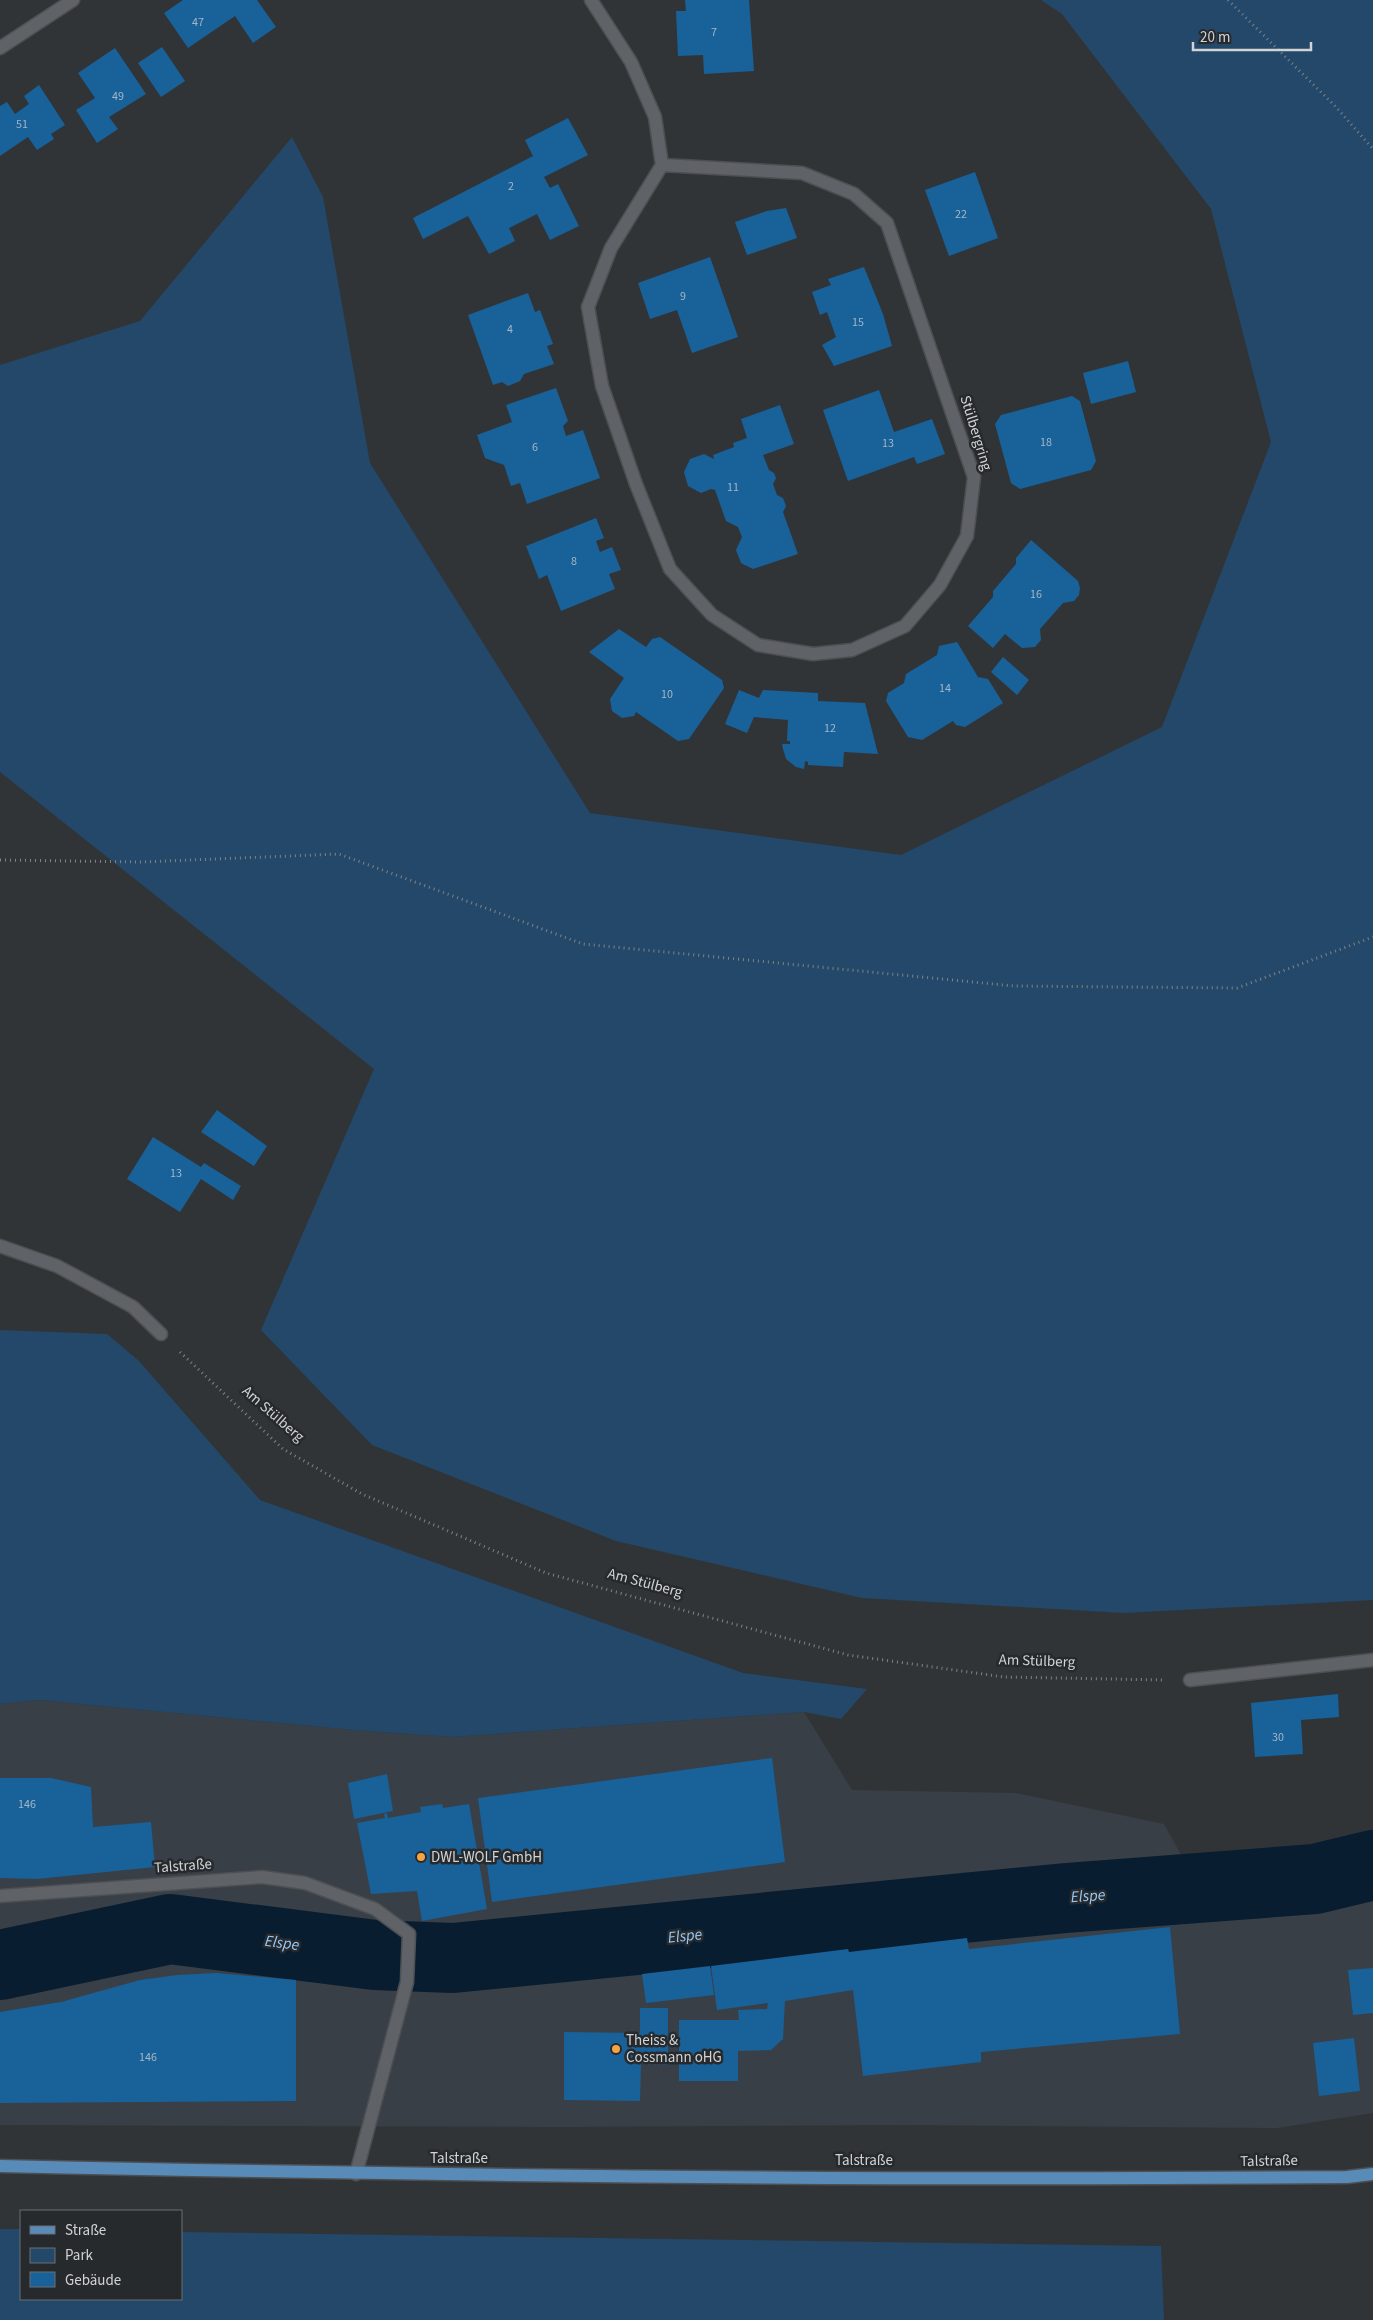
<svg xmlns="http://www.w3.org/2000/svg" width="1373" height="2320" font-family="'Source Sans 3',sans-serif">
<rect width="100%" height="100%" fill="#313437"/>
<!-- built -->
<path fill="#383f47" d="M 39,1700 L 353,1730 L 452,1737 L 804,1712 L 852,1790 L 1016,1793 L 1164,1824 L 1215,1915 L 1373,1898 L 1373,2113 L 1277,2128 L 908,2125 L 563,2127 L 0,2125 L 0,1704 Z"/>
<!-- green -->
<g fill="#234869">
<path d="M 1041,0 L 1373,0 L 1373,1600 L 1124,1613 L 862,1598 L 616,1541 L 372,1445 L 261,1330 L 374,1069 L 0,772 L 0,365 L 140,321 L 292,137 L 323,197 L 370,463 L 590,813 L 901,855 L 1162,727 L 1271,442 L 1211,209 L 1062,14 Z"/>
<path d="M 0,1330 L 107,1334 L 139,1361 L 260,1500 L 743,1673 L 867,1689 L 841,1719 L 804,1712 L 452,1737 L 353,1730 L 39,1700 L 0,1704 Z"/>
<path d="M 0,2229 L 21,2229 L 21,2299 L 181,2299 L 181,2232 L 1161,2246 L 1164,2320 L 0,2320 Z"/>
</g>
<g fill="none" stroke-linecap="round" stroke-linejoin="round">
<!-- river -->
<path stroke="#081d30" stroke-width="70" d="M 0,1965 L 170,1929 L 375,1955 L 453,1958 L 1066,1898 L 1315,1879 L 1373,1865"/>
</g>
<!-- building -->
<g fill="#196199">
<path d="M 183,0 L 257,0 L 276,27 L 253,43 L 235,16 L 188,48 L 164,13 Z"/>
<path d="M 685,0 L 749,0 L 754,71 L 704,74 L 703,55 L 678,56 L 676,11 L 686,11 Z"/>
<path d="M 162,47 L 185,81 L 161,97 L 138,63 Z"/>
<path d="M 115,48 L 146,94 L 109,117 L 118,129 L 97,143 L 76,110 L 95,98 L 78,73 Z"/>
<path d="M 39,85 L 65,125 L 51,134 L 54,139 L 37,150 L 28,137 L 0,156 L 0,106 L 7,102 L 15,114 L 29,104 L 24,96 Z"/>
<path d="M 568,118 L 588,155 L 544,177 L 550,188 L 558,184 L 579,226 L 550,240 L 537,214 L 509,228 L 515,241 L 489,254 L 468,216 L 423,239 L 413,218 L 533,156 L 525,140 Z"/>
<path d="M 975,172 L 998,238 L 949,256 L 925,190 Z"/>
<path d="M 786,208 L 797,238 L 747,255 L 735,222 L 767,211 Z"/>
<path d="M 710,257 L 738,337 L 692,353 L 677,310 L 650,319 L 638,283 Z"/>
<path d="M 864,267 L 883,314 L 892,346 L 834,366 L 822,345 L 836,337 L 827,312 L 820,315 L 812,292 L 831,285 L 828,279 Z"/>
<path d="M 528,293 L 535,312 L 540,310 L 553,344 L 547,346 L 554,364 L 524,374 L 520,381 L 508,386 L 502,382 L 493,385 L 468,315 Z"/>
<path d="M 1128,361 L 1136,392 L 1091,404 L 1083,373 Z"/>
<path d="M 556,388 L 568,421 L 563,426 L 566,436 L 583,430 L 600,478 L 527,504 L 520,483 L 511,486 L 504,465 L 485,458 L 477,435 L 512,422 L 506,405 Z"/>
<path d="M 879,390 L 894,432 L 932,419 L 945,454 L 917,464 L 914,457 L 848,481 L 823,410 Z"/>
<path d="M 1072,396 L 1080,401 L 1096,461 L 1091,470 L 1020,489 L 1011,483 L 995,424 L 1001,415 Z"/>
<path d="M 780,405 L 794,444 L 763,455 L 769,470 L 774,473 L 776,478 L 773,484 L 777,495 L 783,498 L 786,506 L 783,512 L 798,554 L 753,569 L 741,563 L 736,550 L 742,537 L 738,527 L 726,521 L 715,490 L 711,489 L 701,493 L 688,486 L 684,472 L 690,459 L 704,454 L 714,459 L 713,455 L 734,447 L 733,443 L 747,438 L 741,419 Z"/>
<path d="M 596,518 L 604,538 L 596,541 L 600,552 L 612,547 L 621,570 L 609,574 L 615,589 L 561,611 L 547,575 L 539,579 L 526,546 Z"/>
<path d="M 1031,540 L 1078,581 L 1080,588 L 1079,595 L 1074,601 L 1063,603 L 1040,629 L 1041,640 L 1035,647 L 1022,648 L 1005,634 L 993,648 L 968,626 L 993,597 L 993,591 L 1016,564 L 1016,558 Z"/>
<path d="M 619,629 L 646,647 L 652,639 L 660,637 L 722,680 L 724,688 L 689,739 L 678,741 L 636,712 L 634,716 L 622,718 L 612,711 L 610,699 L 624,678 L 589,652 Z"/>
<path d="M 957,642 L 978,677 L 988,679 L 1003,703 L 965,727 L 956,725 L 953,721 L 922,740 L 908,737 L 886,701 L 888,693 L 904,683 L 906,674 L 937,655 L 939,646 Z"/>
<path d="M 1003,657 L 1029,680 L 1017,695 L 991,672 Z"/>
<path d="M 739,690 L 759,698 L 763,690 L 818,693 L 818,701 L 865,703 L 878,754 L 844,752 L 843,767 L 808,765 L 808,762 L 805,761 L 804,769 L 796,767 L 786,759 L 783,749 L 782,744 L 790,744 L 790,741 L 787,741 L 788,720 L 754,717 L 747,733 L 725,724 Z"/>
<path d="M 217,1110 L 267,1146 L 254,1166 L 201,1132 Z"/>
<path d="M 153,1137 L 201,1167 L 204,1163 L 241,1186 L 233,1200 L 201,1179 L 180,1212 L 127,1179 Z"/>
<path d="M 1338,1694 L 1339,1717 L 1301,1720 L 1303,1754 L 1255,1757 L 1251,1703 Z"/>
<path d="M 772,1758 L 785,1862 L 492,1902 L 478,1798 Z"/>
<path d="M 387,1774 L 393,1811 L 354,1819 L 348,1783 Z"/>
<path d="M 0,1778 L 51,1778 L 91,1787 L 93,1827 L 151,1822 L 155,1867 L 37,1879 L 0,1878 Z"/>
<path d="M 442,1804 L 443,1808 L 469,1804 L 487,1909 L 422,1921 L 417,1891 L 371,1894 L 357,1823 L 385,1818 L 384,1814 L 387,1813 L 388,1818 L 421,1812 L 420,1807 Z"/>
<path d="M 1170,1927 L 1180,2034 L 981,2052 L 981,2062 L 863,2076 L 853,1990 L 785,2001 L 783,2039 L 771,2050 L 738,2051 L 738,2081 L 679,2081 L 679,2020 L 739,2020 L 738,2010 L 767,2009 L 768,2003 L 717,2010 L 711,1966 L 848,1949 L 849,1952 L 967,1938 L 969,1949 Z"/>
<path d="M 710,1966 L 714,1995 L 646,2003 L 642,1974 Z"/>
<path d="M 1373,1968 L 1373,2013 L 1353,2015 L 1348,1970 Z"/>
<path d="M 216,1973 L 296,1980 L 296,2101 L 0,2103 L 0,2012 L 61,2002 L 140,1980 L 177,1975 Z"/>
<path d="M 640,2008 L 668,2008 L 668,2065 L 641,2064 L 640,2101 L 564,2100 L 564,2032 L 640,2033 Z"/>
<path d="M 1354,2038 L 1360,2091 L 1319,2096 L 1313,2043 Z"/>
</g>
<g fill="none" stroke-linecap="round" stroke-linejoin="round">
<!-- service casing -->
<g stroke="#4d4f52" stroke-width="15">
<path id="service" d="M 0,1896 L 262,1877 L 305,1883 L 375,1909 L 409,1934 L 407,1982 L 356,2174"/>
</g>
<!-- minor casing -->
<g stroke="#4d4f52" stroke-width="15">
<g id="minor">
<path d="M 591,0 L 631,62 L 655,117 L 662,165 L 611,248 L 588,307 L 602,386 L 636,484 L 670,569 L 712,615 L 758,645 L 813,654 L 852,650 L 905,626 L 940,585 L 967,536 L 974,477 L 887,223 L 854,194 L 802,173 L 662,165"/>
<path d="M 0,48 L 73,0"/>
<path d="M 0,1246 L 57,1266 L 133,1307 L 161,1334"/>
<path d="M 1190,1680 L 1373,1660"/>
</g>
</g>
<!-- primary casing -->
<g stroke="#4d4f52" stroke-width="15">
<path id="primary" d="M 0,2166 C 449,2176 898,2181 1347,2177 L 1373,2174"/>
</g>
<!-- path -->
<g stroke="#808285" stroke-width="3" stroke-dasharray="1 4" stroke-linecap="butt">
<path d="M 1228,0 L 1335,106 L 1373,149"/>
<path d="M 0,860 L 141,862 L 339,854 L 583,944 L 1014,986 L 1237,988 L 1373,937"/>
<path d="M 180,1352 L 283,1449 L 362,1494 L 546,1573 L 848,1655 L 1004,1677 L 1164,1680"/>
</g>
<!-- service -->
<use href="#service" stroke="#5f6266" stroke-width="12"/>
<!-- minor -->
<use href="#minor" stroke="#5f6266" stroke-width="12"/>
<!-- primary -->
<use href="#primary" stroke="#598bb8" stroke-width="12"/>
</g>
<!-- markers -->
<g fill="#f4a443" stroke="#272a2d" stroke-width="2">
<circle cx="421" cy="1857" r="5"/>
<circle cx="616" cy="2049" r="5"/>
</g>
<g text-anchor="middle" dominant-baseline="central" stroke-width="5" stroke-linejoin="round" paint-order="stroke">
<!-- number labels -->
<g font-size="12" fill="#a3b6c6">
<text x="198" y="22">47</text>
<text x="714" y="32">7</text>
<text x="118" y="96">49</text>
<text x="22" y="124">51</text>
<text x="511" y="186">2</text>
<text x="961" y="214">22</text>
<text x="683" y="296">9</text>
<text x="858" y="322">15</text>
<text x="510" y="329">4</text>
<text x="1046" y="442">18</text>
<text x="888" y="443">13</text>
<text x="535" y="447">6</text>
<text x="733" y="487">11</text>
<text x="574" y="561">8</text>
<text x="1036" y="594">16</text>
<text x="945" y="688">14</text>
<text x="667" y="694">10</text>
<text x="830" y="728">12</text>
<text x="176" y="1173">13</text>
<text x="1278" y="1737">30</text>
<text x="27" y="1804">146</text>
<text x="148" y="2057">146</text>
</g>
<!-- street labels -->
<g font-size="15" fill="#d1d3d5" stroke="#272a2d">
<text transform="translate(976 433) rotate(73)">Stülbergring</text>
<text transform="translate(273 1414) rotate(41)">Am Stülberg</text>
<text transform="translate(645 1583) rotate(15)">Am Stülberg</text>
<text transform="translate(1037 1661) rotate(2)">Am Stülberg</text>
<text transform="translate(183 1866) rotate(-4)">Talstraße</text>
<text x="459" y="2158">Talstraße</text>
<text x="864" y="2160">Talstraße</text>
<text transform="translate(1269 2161) rotate(-1)">Talstraße</text>
</g>
<!-- poi labels -->
<g font-size="15" fill="#d1d3d5" stroke="#272a2d" text-anchor="start">
<text x="431" y="1857">DWL-WOLF GmbH</text>
<text x="626" y="2040">Theiss &amp;<tspan x="626" dy="17">Cossmann oHG</tspan></text>
</g>
<!-- water labels -->
<g font-size="16" font-style="italic" fill="#96c9f9" stroke="#272a2d">
<text transform="translate(1088 1896) rotate(-4)">Elspe</text>
<text transform="translate(685 1936) rotate(-6)">Elspe</text>
<text transform="translate(282 1943) rotate(7)">Elspe</text>
</g>
</g>
<!-- legend -->
<rect x="20" y="2210" width="162" height="90" fill="#272a2d" stroke="#6b6e70"/>
<rect x="30" y="2226" width="25" height="8" fill="#598bb8" stroke="#6b6e70"/>
<text x="65" y="2235" font-size="15" fill="#d1d3d5">Straße</text>
<rect x="30" y="2248" width="25" height="15" fill="#234869" stroke="#6b6e70"/>
<text x="65" y="2260" font-size="15" fill="#d1d3d5">Park</text>
<rect x="30" y="2272" width="25" height="15" fill="#196199" stroke="#6b6e70"/>
<text x="65" y="2285" font-size="15" fill="#d1d3d5">Gebäude</text>
<!-- scale -->
<path d="M1193 42v8h118v-8" fill="none" stroke="#d1d3d5" stroke-width="2.5"/>
<text x="1200" y="42" font-size="15" fill="#d1d3d5" stroke="#272a2d" stroke-width="4" paint-order="stroke">20 m</text>
</svg>
